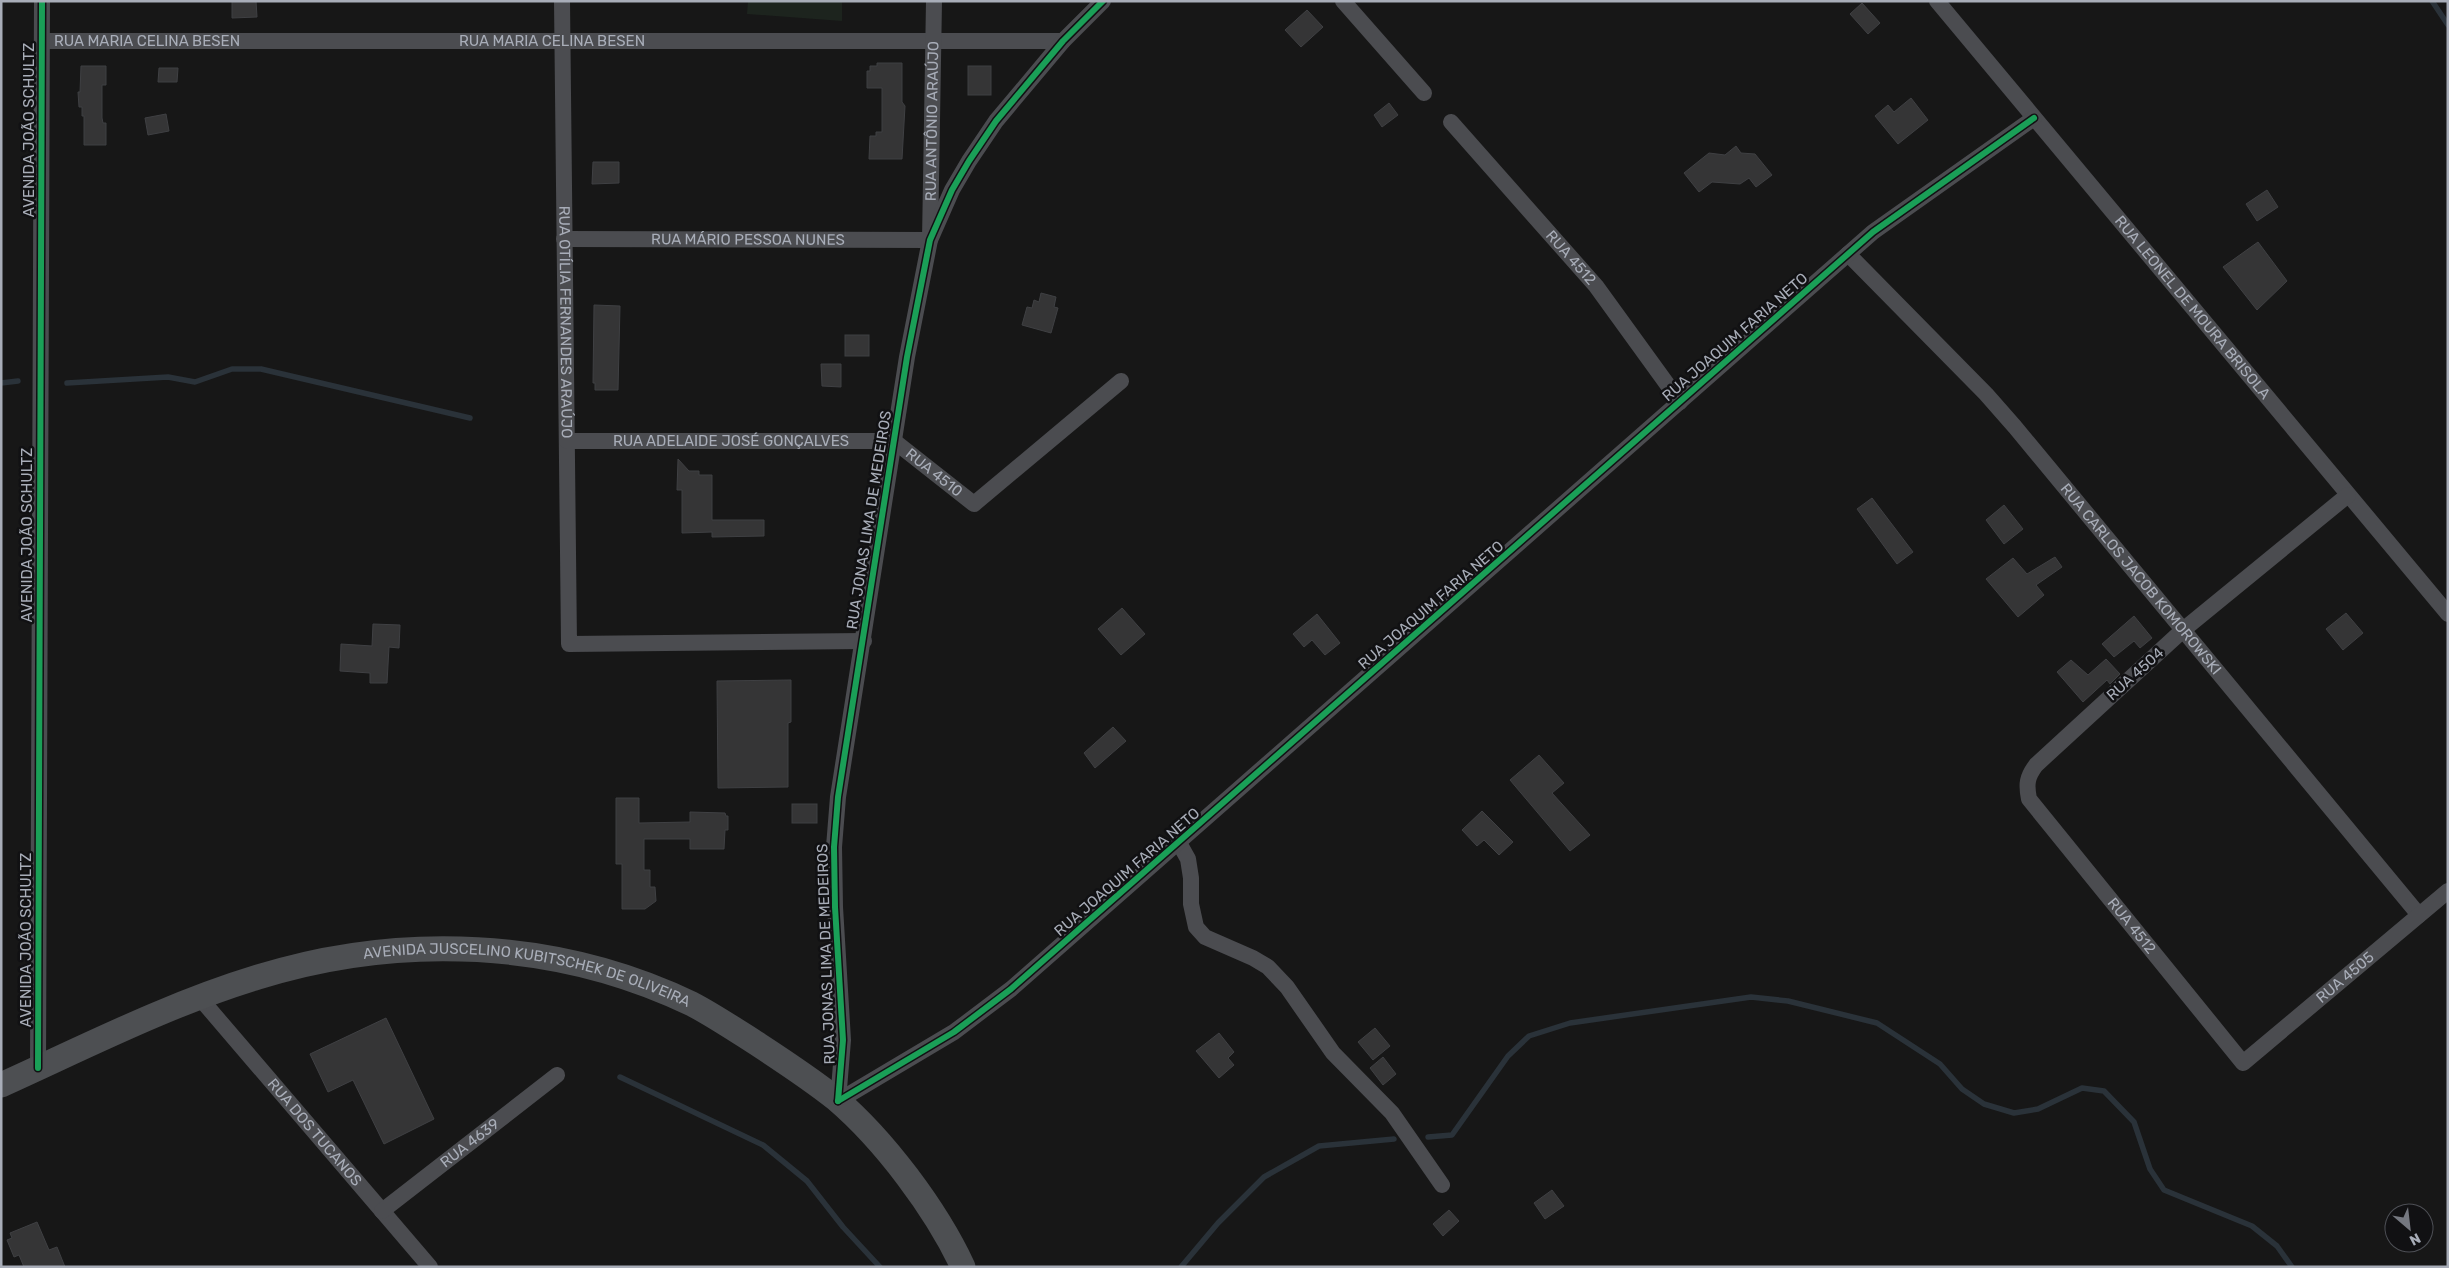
<svg xmlns="http://www.w3.org/2000/svg" width="2449" height="1268" font-family="Rubik,sans-serif">
<rect width="100%" height="100%" fill="#171717"/>
<!-- green -->
<path fill="#1d241e" d="M 748,1 L 842,1 L 842,21 L 747,14 Z"/>
<g fill="none" stroke-linecap="round" stroke-linejoin="round">
<!-- stream -->
<g stroke="#2a3239" stroke-width="5.5">
<path d="M 2432,1 L 2448,25"/>
<path d="M 1,383 L 18,381"/>
<path d="M 67,383 L 168,377 L 195,382 L 232,369 L 261,369 L 470,418"/>
<path d="M 620,1077 L 763,1145 L 807,1181 L 843,1227 L 880,1267"/>
<path d="M 1428,1137 L 1452,1135 L 1508,1056 L 1529,1036 L 1570,1023 L 1751,997 L 1788,1001 L 1877,1023 L 1940,1064 L 1962,1089 L 1984,1104 L 2014,1113 L 2038,1109 L 2082,1088 L 2104,1091 L 2134,1122 L 2150,1169 L 2164,1190 L 2252,1226 L 2277,1246 L 2292,1267"/>
<path d="M 1181,1267 L 1218,1223 L 1264,1177 L 1319,1146 L 1394,1139"/>
</g>
</g>
<!-- building -->
<g fill="#353536" stroke="#3f4043">
<path d="M 232,1 L 256,1 L 257,17 L 232,18 Z"/>
<path d="M 1862,3 L 1880,23 L 1868,34 L 1850,14 Z"/>
<path d="M 1307,10 L 1323,27 L 1301,47 L 1285,30 Z"/>
<path d="M 877,63 L 902,63 L 902,102 L 905,106 L 902,159 L 869,159 L 870,136 L 876,136 L 876,132 L 882,132 L 882,88 L 867,88 L 867,71 L 870,71 L 870,66 L 877,66 Z"/>
<path d="M 81,66 L 106,66 L 106,85 L 102,85 L 102,118 L 103,123 L 106,123 L 106,145 L 84,145 L 84,116 L 82,116 L 82,107 L 79,107 L 78,92 L 80,92 Z"/>
<rect x="968" y="66" width="23" height="29"/>
<path d="M 159,68 L 178,68 L 177,82 L 158,82 Z"/>
<path d="M 1911,98 L 1928,120 L 1898,144 L 1875,116 L 1888,105 L 1894,112 Z"/>
<path d="M 1389,103 L 1398,115 L 1382,127 L 1374,115 Z"/>
<path d="M 166,114 L 169,131 L 148,135 L 145,118 Z"/>
<path d="M 1736,146 L 1741,153 L 1755,154 L 1772,175 L 1756,187 L 1749,178 L 1740,184 L 1712,182 L 1699,192 L 1684,173 L 1709,153 L 1725,155 Z"/>
<path d="M 593,162 L 619,162 L 619,183 L 592,184 Z"/>
<path d="M 2267,190 L 2278,207 L 2257,221 L 2246,204 Z"/>
<path d="M 2258,242 L 2287,281 L 2257,310 L 2223,267 Z"/>
<path d="M 1041,293 L 1056,297 L 1054,307 L 1058,308 L 1051,333 L 1022,325 L 1027,307 L 1032,308 L 1034,300 L 1039,302 Z"/>
<path d="M 594,305 L 620,306 L 618,390 L 595,390 L 595,383 L 593,383 Z"/>
<rect x="845" y="335" width="24" height="21"/>
<path d="M 821,364 L 841,364 L 841,387 L 822,386 Z"/>
<path d="M 678,459 L 689,471 L 699,471 L 699,475 L 712,475 L 712,520 L 764,520 L 764,536 L 712,537 L 712,532 L 682,533 L 682,490 L 677,490 Z"/>
<path d="M 1872,498 L 1913,552 L 1897,564 L 1857,509 Z"/>
<path d="M 2004,505 L 2023,529 L 2004,544 L 1986,520 Z"/>
<path d="M 2055,557 L 2062,567 L 2036,585 L 2044,595 L 2018,617 L 1986,579 L 2013,558 L 2027,574 Z"/>
<path d="M 1122,608 L 1145,634 L 1121,655 L 1098,629 Z"/>
<path d="M 2346,613 L 2363,633 L 2343,650 L 2326,629 Z"/>
<path d="M 1317,614 L 1340,643 L 1325,655 L 1312,640 L 1304,647 L 1293,634 Z"/>
<path d="M 2134,616 L 2152,638 L 2140,648 L 2134,641 L 2114,657 L 2102,644 Z"/>
<path d="M 373,624 L 400,625 L 399,648 L 389,647 L 387,683 L 370,683 L 370,673 L 340,671 L 341,644 L 372,646 Z"/>
<path d="M 2106,659 L 2120,674 L 2110,684 L 2107,680 L 2083,702 L 2057,672 L 2071,660 L 2088,675 Z"/>
<path d="M 791,680 L 791,722 L 788,723 L 788,787 L 718,788 L 717,681 Z"/>
<path d="M 1113,727 L 1126,741 L 1095,768 L 1084,753 Z"/>
<path d="M 1539,755 L 1564,783 L 1552,793 L 1590,835 L 1570,851 L 1510,780 Z"/>
<path d="M 616,798 L 639,798 L 639,823 L 690,822 L 690,812 L 725,813 L 726,816 L 728,816 L 728,830 L 725,830 L 724,849 L 690,849 L 690,839 L 644,839 L 644,870 L 650,870 L 650,887 L 655,887 L 656,901 L 645,909 L 622,909 L 622,864 L 616,864 Z"/>
<rect x="792" y="804" width="25" height="19"/>
<path d="M 1482,811 L 1513,842 L 1499,855 L 1484,840 L 1477,846 L 1462,830 Z"/>
<path d="M 386,1018 L 434,1119 L 384,1144 L 353,1080 L 328,1092 L 310,1054 Z"/>
<path d="M 1375,1028 L 1390,1046 L 1373,1060 L 1358,1042 Z"/>
<path d="M 1219,1033 L 1234,1052 L 1228,1058 L 1234,1065 L 1219,1078 L 1196,1051 Z"/>
<path d="M 1383,1057 L 1396,1074 L 1383,1085 L 1370,1068 Z"/>
<path d="M 1552,1190 L 1564,1206 L 1545,1219 L 1534,1203 Z"/>
<path d="M 1449,1210 L 1459,1221 L 1443,1236 L 1433,1224 Z"/>
<path d="M 37,1222 L 49,1250 L 57,1247 L 65,1267 L 24,1267 L 19,1255 L 14,1257 L 7,1240 L 12,1238 L 10,1233 Z"/>
</g>
<g fill="none" stroke-linecap="round" stroke-linejoin="round">
<!-- street -->
<g stroke="#4b4c50" stroke-width="16">
<path id="s1" d="M 562,1 L 569,644 L 864,641"/>
<path d="M 1343,1 L 1424,93"/>
<path id="s2" d="M 1937,1 L 2448,614"/>
<path id="s3" d="M 42,41 L 1063,41"/>
<path id="s4" d="M 1451,122 L 1596,286 L 1680,402"/>
<path id="s5" d="M 564,239 L 930,240 L 934,1"/>
<path id="s6" d="M 1848,254 L 1986,394 L 2015,427 L 2419,915"/>
<path id="s7" d="M 567,441 L 894,441 L 974,504 L 1121,381"/>
<path id="s8" d="M 2348,495 L 2183,630 L 2036,765 C 2027,777 2026,784 2029,799 L 2243,1063 L 2448,891"/>
<path d="M 1179,843 L 1188,859 L 1191,878 L 1191,904 L 1196,927 L 1205,937 L 1253,958 L 1268,967 L 1287,987 L 1333,1053 L 1392,1113 L 1442,1185"/>
<path id="s9" d="M 199,997 L 430,1267"/>
<path d="M 38,1068 L 42,1"/>
<path d="M 838,1101 L 954,1032 L 1011,989 L 1873,232 L 2034,118"/>
<path d="M 838,1101 L 843,1040 L 835,907 L 834,847 L 838,797 L 907,357 L 930,240 L 952,190 L 969,161 L 996,121 L 1063,41 L 1103,1"/>
<path id="s10" d="M 382,1211 L 557,1075"/>
</g>
<!-- primary -->
<path stroke="#4d4f52" stroke-width="25" id="s11" d="M 1,1085 C 85,1047 169,1004 258,977 C 400,933 557,939 692,1004 C 715,1016 737,1031 759,1045 C 785,1062 811,1079 836,1099 C 884,1140 936,1209 963,1267"/>
<!-- cycleway casing -->
<g stroke="#111113" stroke-width="9">
<g id="cycleway">
<path d="M 38,1068 L 42,1"/>
<path d="M 838,1101 L 954,1032 L 1011,989 L 1873,232 L 2034,118"/>
<path d="M 838,1101 L 843,1040 L 835,907 L 834,847 L 838,797 L 907,357 L 930,240 L 952,190 L 969,161 L 996,121 L 1063,41 L 1103,1"/>
</g>
</g>
<!-- cycleway -->
<use href="#cycleway" stroke="#1a9f57" stroke-width="6"/>
</g>
<g text-anchor="middle" dominant-baseline="central" stroke-width="5" stroke-linejoin="round" paint-order="stroke">
<!-- street labels -->
<g font-size="15" fill="#a8adb8" stroke="#111113">
<text stroke="none"><textPath href="#s3" startOffset="105">RUA MARIA CELINA BESEN</textPath></text>
<text stroke="none"><textPath href="#s3" startOffset="510">RUA MARIA CELINA BESEN</textPath></text>
<text stroke="none"><textPath href="#s5" startOffset="485">RUA ANTÔNIO ARAÚJO</textPath></text>
<text transform="translate(29 130) rotate(-90)">AVENIDA JOÃO SCHULTZ</text>
<text stroke="none"><textPath href="#s5" startOffset="184">RUA MÁRIO PESSOA NUNES</textPath></text>
<text stroke="none"><textPath href="#s4" startOffset="181">RUA 4512</textPath></text>
<text stroke="none"><textPath href="#s2" startOffset="399">RUA LEONEL DE MOURA BRISOLA</textPath></text>
<text stroke="none"><textPath href="#s1" startOffset="321">RUA OTÍLIA FERNANDES ARAÚJO</textPath></text>
<text transform="translate(1735 337) rotate(-41)">RUA JOAQUIM FARIA NETO</text>
<text stroke="none"><textPath href="#s7" startOffset="164">RUA ADELAIDE JOSÉ GONÇALVES</textPath></text>
<text stroke="none"><textPath href="#s7" startOffset="378">RUA 4510</textPath></text>
<text transform="translate(869 520) rotate(-81)">RUA JONAS LIMA DE MEDEIROS</text>
<text transform="translate(27 535) rotate(-90)">AVENIDA JOÃO SCHULTZ</text>
<text stroke="none"><textPath href="#s6" startOffset="438">RUA CARLOS JACOB KOMOROWSKI</textPath></text>
<text transform="translate(1431 605) rotate(-41)">RUA JOAQUIM FARIA NETO</text>
<text transform="translate(2135 674) rotate(-42)">RUA 4504</text>
<text transform="translate(1127 872) rotate(-41)">RUA JOAQUIM FARIA NETO</text>
<text stroke="none"><textPath href="#s8" startOffset="612">RUA 4512</textPath></text>
<text transform="translate(26 940) rotate(-90)">AVENIDA JOÃO SCHULTZ</text>
<text transform="translate(826 954) rotate(-92)">RUA JONAS LIMA DE MEDEIROS</text>
<text stroke="none"><textPath href="#s8" startOffset="922">RUA 4505</textPath></text>
<text stroke="none"><textPath href="#s11" startOffset="554">AVENIDA JUSCELINO KUBITSCHEK DE OLIVEIRA</textPath></text>
<text stroke="none"><textPath href="#s9" startOffset="178">RUA DOS TUCANOS</textPath></text>
<text stroke="none"><textPath href="#s10" startOffset="111">RUA 4639</textPath></text>
</g>
</g>
<!-- border -->
<rect width="2449" height="1268" fill="none" stroke="#a8adb8" stroke-width="5"/>
<!-- north arrow -->
<g transform="translate(2409 1228) rotate(152)"><circle r="24" fill="#111113" stroke="#4d4f55"/>
<path d="M0-4L9 19L0 12L-9 19Z" fill="#757880"/>
<text y="-8" font-size="14" font-weight="bold" text-anchor="middle" fill="#a8adb8">N</text>
</g>
</svg>
